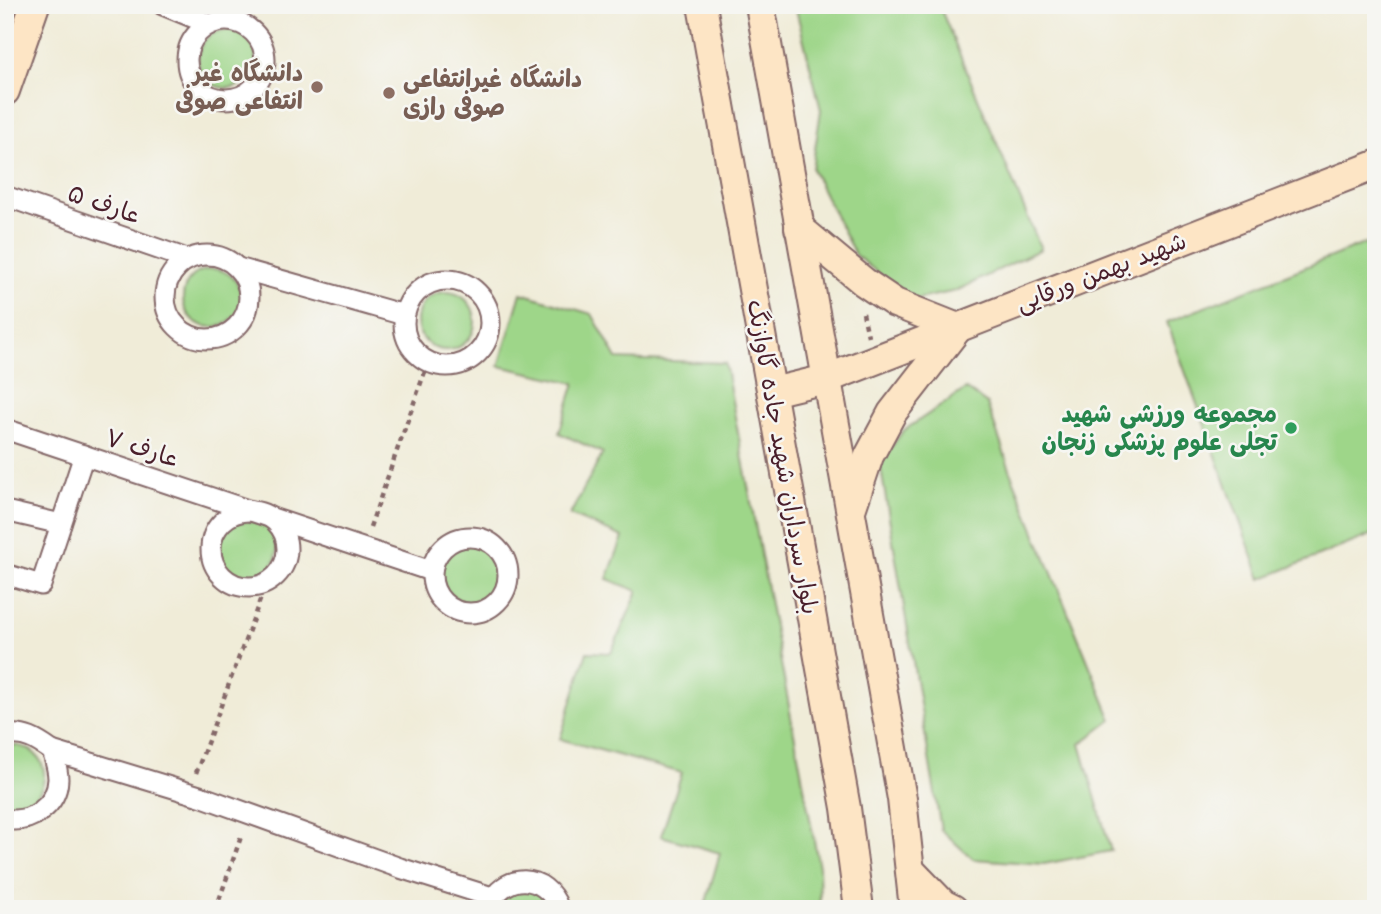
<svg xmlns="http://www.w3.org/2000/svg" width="1381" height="914" font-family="'Shantell Sans','Playpen Sans Arabic',sans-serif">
<rect width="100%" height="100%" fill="#f6f6f2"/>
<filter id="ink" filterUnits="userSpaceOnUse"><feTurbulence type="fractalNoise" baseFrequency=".0143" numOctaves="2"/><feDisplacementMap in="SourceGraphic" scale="14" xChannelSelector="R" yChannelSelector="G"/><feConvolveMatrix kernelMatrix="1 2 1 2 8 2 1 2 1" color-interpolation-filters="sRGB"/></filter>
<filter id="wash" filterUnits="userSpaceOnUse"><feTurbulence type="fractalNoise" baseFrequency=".00686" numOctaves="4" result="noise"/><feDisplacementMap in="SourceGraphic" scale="28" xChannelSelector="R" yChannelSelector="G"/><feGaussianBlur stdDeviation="1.57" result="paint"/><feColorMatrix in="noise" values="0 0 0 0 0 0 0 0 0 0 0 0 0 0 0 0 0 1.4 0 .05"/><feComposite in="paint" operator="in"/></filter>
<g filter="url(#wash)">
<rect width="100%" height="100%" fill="#f0ecd8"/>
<!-- green -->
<g fill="#9ed689" stroke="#747a5a" stroke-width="2">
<path d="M 795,5 L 939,5 L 1041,249 L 956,291 L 913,300 L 855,255 L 812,169 L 821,110 Z"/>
<circle cx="227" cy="59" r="29"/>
<path d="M 1376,239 L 1376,533 L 1261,579 L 1167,322 Z"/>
<circle cx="212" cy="298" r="29"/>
<circle cx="446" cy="321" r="29"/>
<path d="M 521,293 L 592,314 L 617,359 L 725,363 L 819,867 L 820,909 L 704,909 L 720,853 L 661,836 L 682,773 L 560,739 L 587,652 L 611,653 L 638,591 L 607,579 L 623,537 L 570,515 L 603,453 L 559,433 L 575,383 L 499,366 Z"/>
<path d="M 966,389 L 987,404 L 1014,481 L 1112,720 L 1080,744 L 1111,851 L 1044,864 L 973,859 L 941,830 L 880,463 L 903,431 Z"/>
<circle cx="248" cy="550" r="29"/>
<circle cx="470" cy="573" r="29"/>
<path d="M 14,745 C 62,751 48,815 5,804 L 5,747 Z"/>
<path d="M 517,889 L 535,889 L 554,909 L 498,909 L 502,900 Z"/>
</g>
</g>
<g filter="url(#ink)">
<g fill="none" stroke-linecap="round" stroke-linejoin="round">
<!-- street casing -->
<g stroke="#846768" stroke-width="23">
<g id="street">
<path d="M 163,5 L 209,24"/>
<circle cx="226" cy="60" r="39"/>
<path d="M 5,196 L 187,259"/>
<circle cx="207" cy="297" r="42"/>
<path d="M 238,268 L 404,315"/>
<circle cx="447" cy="323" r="43"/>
<path d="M 5,429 L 431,571"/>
<path d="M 5,511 L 61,524"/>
<circle cx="249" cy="549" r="38"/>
<circle cx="470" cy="575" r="38"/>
<path d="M 5,574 L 41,585 L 84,455"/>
<path d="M 5,736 C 23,731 38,741 52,751 C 55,760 58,770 58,779 C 57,806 31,824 5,819"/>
<path d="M 52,751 L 203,797 L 400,868 L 492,897"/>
<path d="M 488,908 C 503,871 546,872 559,909"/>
</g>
</g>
<!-- secondary casing -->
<g stroke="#846768" stroke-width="32">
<g id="secondary">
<path d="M 702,5 L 846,808 L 859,909"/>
<path d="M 760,5 L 902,799 L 914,909"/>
<path d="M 5,91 L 35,5"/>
<path d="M 799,228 L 864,282 L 895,303 L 958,328 L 892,413 L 869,456 L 852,507"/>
<path d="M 772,392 L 826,379 L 1376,165"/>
<path d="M 911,871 L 943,904 L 953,909"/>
</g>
</g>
<!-- path -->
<g stroke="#846768" stroke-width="4.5" stroke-dasharray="5 5" stroke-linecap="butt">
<path d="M 863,313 L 868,336"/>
<path d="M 370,527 L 428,363"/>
<path d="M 196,773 L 266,584"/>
<path d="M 216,909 L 242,834"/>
</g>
<!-- street -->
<use href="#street" stroke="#fff" stroke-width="19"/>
<!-- secondary -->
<use href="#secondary" stroke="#fde5c5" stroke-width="28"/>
</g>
</g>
<!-- markers -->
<g fill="#8d6e63" stroke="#f6f6f2" stroke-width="2.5">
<circle cx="317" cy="87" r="7"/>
<circle cx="389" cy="93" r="7"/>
</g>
<circle fill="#2e9e5b" stroke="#f6f6f2" stroke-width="2.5" cx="1291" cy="428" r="7"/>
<g text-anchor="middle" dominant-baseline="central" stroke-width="5" stroke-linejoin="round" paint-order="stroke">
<!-- education labels -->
<g font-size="24" font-weight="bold" fill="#785e54" stroke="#f6f6f2" text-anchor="end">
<text x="303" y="73">دانشگاه غیر<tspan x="303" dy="28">انتفاعی صوفی</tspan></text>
<text x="403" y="79" text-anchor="start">دانشگاه غیرانتفاعی<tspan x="403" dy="28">صوفی رازی</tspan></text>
</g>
<!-- street labels -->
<g font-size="24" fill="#4a1f2b" stroke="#f6f6f2">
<text transform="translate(104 204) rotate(19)">عارف ۵</text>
<text transform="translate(1101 272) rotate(-21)">شهید بهمن ورقایی</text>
<text transform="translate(142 448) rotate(18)">عارف ۷</text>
<text transform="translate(783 457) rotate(80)">بلوار سرداران شهید جاده گاوازنگ</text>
</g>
<!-- leisure labels -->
<g font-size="24" font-weight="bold" fill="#27864d" stroke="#f6f6f2" text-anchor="end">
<text x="1277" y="414">مجموعه ورزشی شهید<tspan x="1277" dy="28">تجلی علوم پزشکی زنجان</tspan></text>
</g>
</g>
<!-- margin -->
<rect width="1381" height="914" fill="none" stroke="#f6f6f2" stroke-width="28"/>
</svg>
